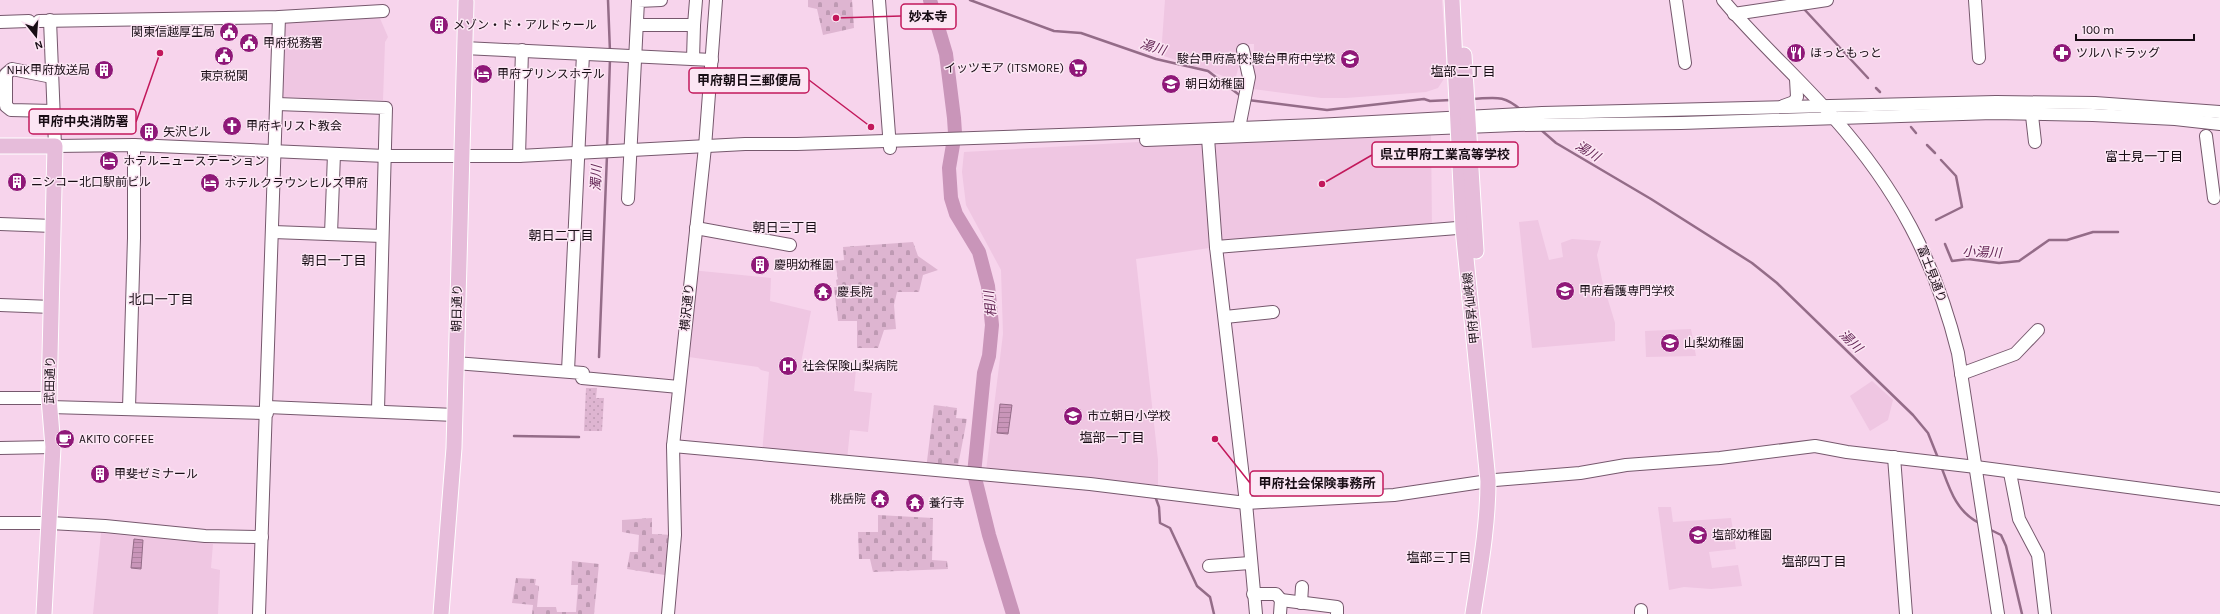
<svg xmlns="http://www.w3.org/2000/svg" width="2220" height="614" font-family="Karla,'Noto Sans JP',sans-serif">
<defs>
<pattern id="grass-dots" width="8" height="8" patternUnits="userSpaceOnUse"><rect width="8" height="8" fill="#deb5d1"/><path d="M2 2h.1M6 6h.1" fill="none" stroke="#be9ab3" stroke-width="1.8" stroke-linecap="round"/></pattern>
<pattern id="cemetery-stones" width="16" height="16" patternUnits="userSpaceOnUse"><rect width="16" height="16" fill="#deb5d1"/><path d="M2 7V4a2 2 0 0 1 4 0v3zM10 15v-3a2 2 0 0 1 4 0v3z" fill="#be9ab3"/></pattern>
<pattern id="water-rules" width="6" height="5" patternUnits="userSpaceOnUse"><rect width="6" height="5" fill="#c995b9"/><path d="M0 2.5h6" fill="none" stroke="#ac7f9e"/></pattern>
</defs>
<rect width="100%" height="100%" fill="#f7d4ec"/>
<!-- built -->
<g fill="#efc6e2">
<path d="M 1165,0 L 1442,0 L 1447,74 L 1438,88 L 1426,92 L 1346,98 L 1321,98 L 1253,89 L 1254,44 L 1245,44 L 1235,80 L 1161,55 Z"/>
<path d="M 379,16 L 388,37 L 385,42 L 383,100 L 279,97 L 281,22 Z"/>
<path d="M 1431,130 L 1432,231 L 1216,247 L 1136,259 L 1158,460 L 1158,490 L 986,471 L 1003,334 L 1001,270 L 966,205 L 962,172 L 964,152 L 1208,138 Z"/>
<path d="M 1538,220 L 1549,260 L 1563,257 L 1561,243 L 1572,239 L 1601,241 L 1597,255 L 1602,280 L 1615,323 L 1615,341 L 1532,348 L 1519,222 Z"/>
<path d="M 691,270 L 771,278 L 770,301 L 811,311 L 801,363 L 856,369 L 854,391 L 872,393 L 868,432 L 850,430 L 847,460 L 762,454 L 769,372 L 761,370 L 758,367 L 682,356 Z"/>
<path d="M 1691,329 L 1696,356 L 1646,357 L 1645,331 Z"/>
<path d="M 1872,381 L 1893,400 L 1888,420 L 1870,431 L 1850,396 Z"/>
<path d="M 1658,507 L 1671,507 L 1673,522 L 1731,518 L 1736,549 L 1709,552 L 1712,568 L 1738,565 L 1742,586 L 1711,589 L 1684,587 L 1669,590 Z"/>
<path d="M 101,533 L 213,544 L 211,568 L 220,570 L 218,614 L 93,614 Z"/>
</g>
<!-- grass -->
<path fill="url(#grass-dots)" d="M 586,388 L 597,388 L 596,398 L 604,398 L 602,431 L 584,431 Z"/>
<!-- cemetery -->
<g fill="url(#cemetery-stones)">
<path d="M 808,0 L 852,0 L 854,28 L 823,35 L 817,9 L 808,7 Z"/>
<path d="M 913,242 L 918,256 L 938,270 L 923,275 L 919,292 L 897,292 L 894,305 L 896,329 L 884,330 L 878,348 L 857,348 L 857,321 L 838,321 L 834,287 L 837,287 L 836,280 L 838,279 L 835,261 L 844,260 L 843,247 Z"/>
<path d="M 934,405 L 957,408 L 956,418 L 967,419 L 957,471 L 926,469 Z"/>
<path d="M 878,515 L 933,518 L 932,560 L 947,561 L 948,569 L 873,572 L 870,559 L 859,559 L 858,532 L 878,532 Z"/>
<path d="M 652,518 L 652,534 L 675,535 L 671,576 L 627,569 L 630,552 L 638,552 L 639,535 L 622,532 L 622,520 Z"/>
<path d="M 572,561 L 599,564 L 594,614 L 532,614 L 533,605 L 512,603 L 516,578 L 536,579 L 535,585 L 539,586 L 537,607 L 556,607 L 557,612 L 576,612 L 578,585 L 571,585 Z"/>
</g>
<!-- water -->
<g fill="url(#water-rules)" stroke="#946c88">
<path d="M 1000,404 L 1012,405 L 1008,434 L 997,433 Z"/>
<path d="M 134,539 L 143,540 L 141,569 L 131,568 Z"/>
</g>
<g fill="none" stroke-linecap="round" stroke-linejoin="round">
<!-- stream -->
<g stroke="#946c88" stroke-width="2.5">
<path d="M 608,0 L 610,52"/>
<path d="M 970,0 L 1054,31 L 1081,33 L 1156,59 L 1208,71 L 1242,97"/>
<path d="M 1804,9 L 1868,78"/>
<path d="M 1876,88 L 1880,92"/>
<path d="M 1472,99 C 1495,98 1503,94 1521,110"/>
<path d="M 1248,100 L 1327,110 L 1424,99 L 1430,101 L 1451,100"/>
<path d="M 1911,127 L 1916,133"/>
<path d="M 1540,129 L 1556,143 L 1651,199 L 1752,263 L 1777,283 L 1913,415 L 1928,433 L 1938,458"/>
<path d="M 1927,145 L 1935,153"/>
<path d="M 607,148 L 610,59"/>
<path d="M 1936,220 L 1962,207 L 1956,176 L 1941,160"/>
<path d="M 1945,244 L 1952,261 L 1968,259 L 1999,263 L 2019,261 L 2049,240 L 2067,240 L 2093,232 L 2118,232"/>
<path d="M 599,357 L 607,155"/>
<path d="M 514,436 L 579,437"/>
<path d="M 1941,466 C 1950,490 1956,511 1979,523"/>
<path d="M 1155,496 L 1159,507 L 1160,523 L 1170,528 L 1197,586 L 1210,597 L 1214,614"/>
<path d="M 1989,529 L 2001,535 L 2006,546 L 2022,614"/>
</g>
<!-- river -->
<path stroke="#c995b9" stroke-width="14" d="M 930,0 L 946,54 L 954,118 L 955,133 L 949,168 L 951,198 L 956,214 L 979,252 L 988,286 L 992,325 L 989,356 L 984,373 L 974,474 L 989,535 L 1013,614"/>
<!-- minor casing -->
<g stroke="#76586d" stroke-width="14">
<g id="minor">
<path d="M 879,0 L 890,148"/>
<path d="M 1676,0 L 1685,63"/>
<path d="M 1723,0 C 1757,41 1798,77 1833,117 C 1897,189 1935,260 1958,353 L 1998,614"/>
<path d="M 1975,0 L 1979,58"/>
<path d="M 1734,14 L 1827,0"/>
<path d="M 50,20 L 55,146 L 134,145 L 385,156 L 519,156 L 745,144 L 797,144 L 1088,134 L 1316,125 L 1542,113 L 1996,102 L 2095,103 L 2220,112"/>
<path d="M 39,21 L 279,17 L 383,11"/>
<path d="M 0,22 L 29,21"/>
<path d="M 638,25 L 694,25 L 693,59"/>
<path d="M 694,25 L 696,0"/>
<path d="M 464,48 L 712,60"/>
<path d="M 52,77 L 12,69 L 6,74 L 6,106 L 11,110 L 53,111"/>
<path d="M 277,104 L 386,108 L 378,410"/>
<path d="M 1783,106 L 1794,102 L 1797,97 L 1796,79"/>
<path d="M 2031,107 L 2035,142"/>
<path d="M 1239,128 L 1249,77 L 1243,50"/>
<path d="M 2206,136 L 2214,198"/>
<path d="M 1208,138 L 1216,247 L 1246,503 L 1256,614"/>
<path d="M 1146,140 L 1515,125 L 1681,123 L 1993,113 L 2093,115 L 2175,119 L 2220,124"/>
<path d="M 519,156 L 522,50"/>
<path d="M 628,199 L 638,1 L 661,0"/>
<path d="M 0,224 L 53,226"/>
<path d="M 696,228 L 790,245"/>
<path d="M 273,232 L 382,236"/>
<path d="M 331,234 L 334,154"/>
<path d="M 1216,247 L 1470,227"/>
<path d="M 0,305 L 52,307"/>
<path d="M 1225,317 L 1273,312"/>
<path d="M 455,363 L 583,373 L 582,378 L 679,387"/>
<path d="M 568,371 L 583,54"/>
<path d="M 1961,374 L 2015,354 L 2038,330"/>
<path d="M 0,398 L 49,398"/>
<path d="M 50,407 L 267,413"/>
<path d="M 267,407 L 455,415"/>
<path d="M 129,408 L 134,238 L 134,145"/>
<path d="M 673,446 L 1090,484 L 1246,503 L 1394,495 L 1495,480 L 1580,473 L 1626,465 L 1720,458 L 1815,446 L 1847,452 L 1976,467 L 2220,499"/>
<path d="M 0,448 L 53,447"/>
<path d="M 1894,457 L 1906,614"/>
<path d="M 2010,473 L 2019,519 L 2038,555 L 2045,614"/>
<path d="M 0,523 L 50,523 L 105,526 L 205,536 L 262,537"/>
<path d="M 1209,566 L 1250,563"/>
<path d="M 1253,594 L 1276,594 L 1281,600 L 1280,614"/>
<path d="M 1281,600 L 1337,607 L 1337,614"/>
<path d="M 1301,603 L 1302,587"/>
<path d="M 1641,610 L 1641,614"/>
<path d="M 259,614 L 279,17"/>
<path d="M 668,614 L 675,535 L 673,446 L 705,147 L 716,0"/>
</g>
</g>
<!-- major casing -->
<g stroke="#fff" stroke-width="17">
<g id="major">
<path d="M 1452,0 L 1463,228 L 1488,481 C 1488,526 1480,569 1473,614"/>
<path d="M 1464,55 L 1476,251"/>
<path d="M 0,146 L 55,146 L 49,398 L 53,447 L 44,614"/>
<path d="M 441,614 L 454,448 L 466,2"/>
</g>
</g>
<!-- minor -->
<use href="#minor" stroke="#fff" stroke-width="12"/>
<!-- major -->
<use href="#major" stroke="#e6bcda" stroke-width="15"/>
</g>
<!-- icons -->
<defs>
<g id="building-disc" transform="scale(1)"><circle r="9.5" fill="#8f1878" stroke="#fce6f4"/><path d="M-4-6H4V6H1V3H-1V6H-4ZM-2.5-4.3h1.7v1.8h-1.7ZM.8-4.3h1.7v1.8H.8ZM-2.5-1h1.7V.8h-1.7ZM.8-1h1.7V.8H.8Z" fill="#fff"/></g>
<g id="civic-disc" transform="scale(1)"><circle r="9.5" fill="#8f1878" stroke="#fce6f4"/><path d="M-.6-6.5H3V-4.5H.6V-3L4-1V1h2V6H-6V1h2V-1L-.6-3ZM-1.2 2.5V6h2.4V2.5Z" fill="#fff"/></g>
<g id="restaurant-disc" transform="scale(1)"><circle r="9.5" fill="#8f1878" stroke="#fce6f4"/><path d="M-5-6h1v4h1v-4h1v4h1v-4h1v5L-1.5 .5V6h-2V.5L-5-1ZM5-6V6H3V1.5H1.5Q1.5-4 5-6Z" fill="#fff"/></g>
<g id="pharmacy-disc" transform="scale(1)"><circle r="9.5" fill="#8f1878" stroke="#fce6f4"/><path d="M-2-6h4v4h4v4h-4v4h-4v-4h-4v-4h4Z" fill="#fff"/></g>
<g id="school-disc" transform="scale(1)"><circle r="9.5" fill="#8f1878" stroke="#fce6f4"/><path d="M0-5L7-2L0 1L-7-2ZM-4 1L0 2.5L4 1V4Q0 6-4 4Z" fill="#fff"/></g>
<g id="supermarket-disc" transform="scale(1)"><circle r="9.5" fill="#8f1878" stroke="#fce6f4"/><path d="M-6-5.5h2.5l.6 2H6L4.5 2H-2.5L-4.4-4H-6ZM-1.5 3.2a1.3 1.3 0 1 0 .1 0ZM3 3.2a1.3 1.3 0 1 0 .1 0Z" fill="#fff"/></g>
<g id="hotel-disc" transform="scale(1)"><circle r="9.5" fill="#8f1878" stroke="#fce6f4"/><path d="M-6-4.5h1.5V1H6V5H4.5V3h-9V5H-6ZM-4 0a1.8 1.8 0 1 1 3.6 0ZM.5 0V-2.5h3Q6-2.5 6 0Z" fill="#fff"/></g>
<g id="church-disc" transform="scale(1)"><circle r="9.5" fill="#8f1878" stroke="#fce6f4"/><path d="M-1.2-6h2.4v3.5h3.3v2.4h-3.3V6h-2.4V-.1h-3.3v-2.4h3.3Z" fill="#fff"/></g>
<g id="temple-disc" transform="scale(1)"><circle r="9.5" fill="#8f1878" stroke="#fce6f4"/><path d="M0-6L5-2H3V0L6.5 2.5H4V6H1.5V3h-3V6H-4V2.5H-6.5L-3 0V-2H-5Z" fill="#fff"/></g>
<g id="hospital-disc" transform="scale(1)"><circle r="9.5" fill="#8f1878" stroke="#fce6f4"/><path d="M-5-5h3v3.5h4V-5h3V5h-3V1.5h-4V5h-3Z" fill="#fff"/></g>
<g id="cafe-disc" transform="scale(1)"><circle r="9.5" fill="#8f1878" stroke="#fce6f4"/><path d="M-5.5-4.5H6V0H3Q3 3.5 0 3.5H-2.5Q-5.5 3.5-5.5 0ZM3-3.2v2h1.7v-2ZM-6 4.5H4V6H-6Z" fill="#fff"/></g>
</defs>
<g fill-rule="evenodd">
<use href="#building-disc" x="439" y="25"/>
<use href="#civic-disc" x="229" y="32"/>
<use href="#civic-disc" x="249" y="43"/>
<use href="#restaurant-disc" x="1796" y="53"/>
<use href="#pharmacy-disc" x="2062" y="53"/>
<use href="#civic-disc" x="224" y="56"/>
<use href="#school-disc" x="1350" y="59"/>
<use href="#supermarket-disc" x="1078" y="68"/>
<use href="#building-disc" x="104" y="70"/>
<use href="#hotel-disc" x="483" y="74"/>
<use href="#school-disc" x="1171" y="84"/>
<use href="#church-disc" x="232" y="126"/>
<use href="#building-disc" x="149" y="132"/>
<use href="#hotel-disc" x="109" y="161"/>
<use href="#building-disc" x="17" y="182"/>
<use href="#hotel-disc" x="210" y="183"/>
<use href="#building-disc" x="760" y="265"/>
<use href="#school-disc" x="1565" y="291"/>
<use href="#temple-disc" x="823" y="292"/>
<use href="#school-disc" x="1670" y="343"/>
<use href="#hospital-disc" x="788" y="366"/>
<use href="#school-disc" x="1073" y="416"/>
<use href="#cafe-disc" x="65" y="439"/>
<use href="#building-disc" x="100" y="474"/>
<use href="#temple-disc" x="880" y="499"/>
<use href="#temple-disc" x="915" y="503"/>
<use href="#school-disc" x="1698" y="535"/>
</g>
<g text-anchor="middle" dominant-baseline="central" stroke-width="3" stroke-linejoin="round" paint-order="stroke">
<!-- poi labels -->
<g font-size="12" fill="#180d15" stroke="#fce6f4" text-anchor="start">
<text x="453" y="25">メゾン・ド・アルドゥール</text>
<text x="215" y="32" text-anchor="end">関東信越厚生局</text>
<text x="263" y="43">甲府税務署</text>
<text x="1810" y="53">ほっともっと</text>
<text x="2076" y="53">ツルハドラッグ</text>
<text x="1336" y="59" text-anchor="end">駿台甲府高校;駿台甲府中学校</text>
<text x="1064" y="68" text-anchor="end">イッツモア (ITSMORE)</text>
<text x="90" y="70" text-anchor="end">NHK甲府放送局</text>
<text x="497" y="74">甲府プリンスホテル</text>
<text x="224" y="76" text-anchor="middle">東京税関</text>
<text x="1185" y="84">朝日幼稚園</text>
<text x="246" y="126">甲府キリスト教会</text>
<text x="163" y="132">矢沢ビル</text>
<text x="123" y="161">ホテルニューステーション</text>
<text x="31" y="182">ニシコー北口駅前ビル</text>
<text x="224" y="183">ホテルクラウンヒルズ甲府</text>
<text x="774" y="265">慶明幼稚園</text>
<text x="1579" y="291">甲府看護専門学校</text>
<text x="837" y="292">慶長院</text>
<text x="1684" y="343">山梨幼稚園</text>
<text x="802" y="366">社会保険山梨病院</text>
<text x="1087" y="416">市立朝日小学校</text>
<text x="79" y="439">AKITO COFFEE</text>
<text x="114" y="474">甲斐ゼミナール</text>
<text x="866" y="499" text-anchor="end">桃岳院</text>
<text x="929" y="503">養行寺</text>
<text x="1712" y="535">塩部幼稚園</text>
</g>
<!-- street labels -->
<g font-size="12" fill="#180d15" stroke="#fce6f4">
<text transform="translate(1932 274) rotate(69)">富士見通り</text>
<text transform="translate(687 307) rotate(-84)">横沢通り</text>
<text transform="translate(457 308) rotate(-89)">朝日通り</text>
<text transform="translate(1471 308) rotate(-96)">甲府昇仙峡線</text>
<text transform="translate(50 380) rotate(-89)">武田通り</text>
</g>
<!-- water labels -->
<g font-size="13" font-style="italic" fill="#642655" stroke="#fce6f4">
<text transform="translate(1153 47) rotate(17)">湯川</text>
<text transform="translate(1588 151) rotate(32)">湯川</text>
<text transform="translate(596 178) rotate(-88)">濁川</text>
<text transform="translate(1982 252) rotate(2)">小湯川</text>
<text transform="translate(990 304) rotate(-96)">相川</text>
<text transform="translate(1851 341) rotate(44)">湯川</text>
</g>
<!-- neighbourhood labels -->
<g font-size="13" fill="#180d15" stroke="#fce6f4">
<text x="1463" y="71">塩部二丁目</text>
<text x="2144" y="156">富士見一丁目</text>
<text x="785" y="227">朝日三丁目</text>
<text x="561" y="235">朝日二丁目</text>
<text x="334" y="260">朝日一丁目</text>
<text x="161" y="299">北口一丁目</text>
<text x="1112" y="437">塩部一丁目</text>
<text x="1439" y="557">塩部三丁目</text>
<text x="1814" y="561">塩部四丁目</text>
</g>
</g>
<!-- callouts -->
<path fill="none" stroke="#c2185b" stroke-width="1.5" d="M836 18L901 16M871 127L809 80M160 53L136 122M1322 184L1372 155M1215 439L1250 483"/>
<g fill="#c2185b" stroke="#fce6f4" stroke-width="1.5">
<circle cx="836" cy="18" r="4"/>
<circle cx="871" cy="127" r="4"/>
<circle cx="160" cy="53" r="4"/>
<circle cx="1322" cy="184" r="4"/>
<circle cx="1215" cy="439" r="4"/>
</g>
<g fill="#fce6f4" stroke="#c2185b" stroke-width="1.5">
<rect x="901" y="4" width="55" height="25" rx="4"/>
<rect x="689" y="68" width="120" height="25" rx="4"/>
<rect x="29" y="109" width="107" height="25" rx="4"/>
<rect x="1372" y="142" width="146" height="25" rx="4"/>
<rect x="1250" y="471" width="133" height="25" rx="4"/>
</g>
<g font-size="13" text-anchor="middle" font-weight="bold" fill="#180d15">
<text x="928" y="21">妙本寺</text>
<text x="749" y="85">甲府朝日三郵便局</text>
<text x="83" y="126">甲府中央消防署</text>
<text x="1445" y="159">県立甲府工業高等学校</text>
<text x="1317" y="488">甲府社会保険事務所</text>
</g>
<!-- north arrow -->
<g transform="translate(36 36) rotate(163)" stroke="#fce6f4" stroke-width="3" paint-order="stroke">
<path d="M0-3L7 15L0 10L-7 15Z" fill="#180d15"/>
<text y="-6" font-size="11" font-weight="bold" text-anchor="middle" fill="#180d15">N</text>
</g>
<!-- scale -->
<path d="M2076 34v6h118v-6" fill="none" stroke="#180d15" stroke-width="2"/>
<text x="2082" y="34" font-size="12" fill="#180d15" stroke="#fce6f4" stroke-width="3" paint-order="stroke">100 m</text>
</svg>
